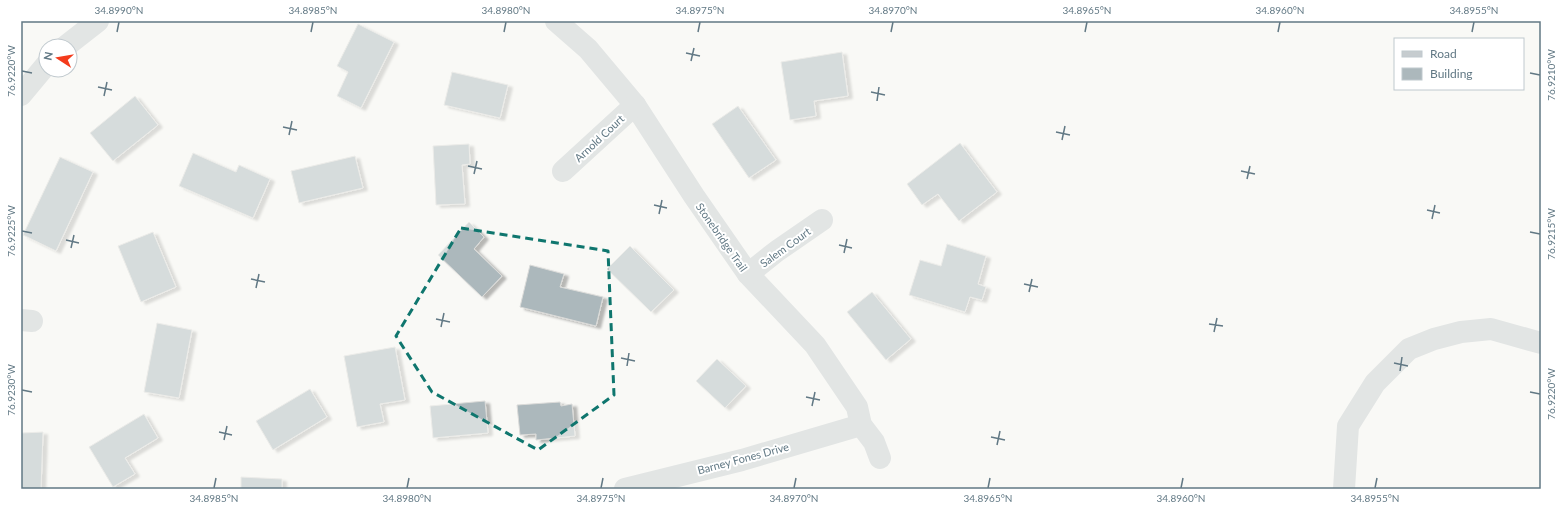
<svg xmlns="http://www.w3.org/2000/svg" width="1562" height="510" font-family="Lato,sans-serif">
<defs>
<filter id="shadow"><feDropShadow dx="4.5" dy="2.5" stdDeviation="1" flood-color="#0004"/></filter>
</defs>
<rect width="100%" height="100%" fill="#f9f9f6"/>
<!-- building -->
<g fill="#acb8bc" stroke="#dbdbd9" filter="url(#shadow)">
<path d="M 358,24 L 394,42 L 361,108 L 337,96 L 348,72 L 337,66 Z"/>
<path d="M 842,52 L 848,96 L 814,101 L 816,116 L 790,120 L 781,62 Z"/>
<path d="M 452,72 L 508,85 L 500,118 L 444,105 Z"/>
<path d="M 135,96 L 158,125 L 113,161 L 90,133 Z"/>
<path d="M 738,106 L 776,160 L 749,178 L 712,124 Z"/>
<path d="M 960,143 L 997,192 L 959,221 L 938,194 L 922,205 L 907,184 Z"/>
<path d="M 469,144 L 470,164 L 462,165 L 465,204 L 436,205 L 433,146 Z"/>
<path d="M 193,153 L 236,172 L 239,165 L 270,179 L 253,218 L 179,186 Z"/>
<path d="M 355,156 L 363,188 L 299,203 L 291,171 Z"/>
<path d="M 60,157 L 93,172 L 56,251 L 23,235 Z"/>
<path d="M 469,222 L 484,237 L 474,249 L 502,276 L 482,297 L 438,255 Z"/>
<path d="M 153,232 L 176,287 L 141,302 L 118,246 Z"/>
<path d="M 947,244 L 986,256 L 978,284 L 986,287 L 982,300 L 970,297 L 965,312 L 909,295 L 920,260 L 941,266 Z"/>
<path d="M 630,246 L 674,290 L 651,312 L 607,269 Z"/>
<path d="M 530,265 L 564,274 L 560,287 L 603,297 L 596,326 L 520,307 Z"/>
<path d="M 872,292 L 911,339 L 886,360 L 847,312 Z"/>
<path d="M 157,323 L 192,330 L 179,398 L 144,392 Z"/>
<path d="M 395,347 L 405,400 L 380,404 L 384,422 L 357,427 L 344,356 Z"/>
<path d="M 717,359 L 746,386 L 725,408 L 696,381 Z"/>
<path d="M 310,389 L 327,417 L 273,450 L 256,421 Z"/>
<path d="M 485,401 L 488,433 L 433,438 L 430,406 Z"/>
<path d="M 560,402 L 561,406 L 572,404 L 575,436 L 536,440 L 536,434 L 520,435 L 517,405 Z"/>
<path d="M 144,414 L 158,438 L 125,458 L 135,474 L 113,487 L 89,447 Z"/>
<path d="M 43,432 L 41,489 L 21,489 L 21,433 Z"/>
<path d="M 241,477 L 282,479 L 282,489 L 241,489 Z"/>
</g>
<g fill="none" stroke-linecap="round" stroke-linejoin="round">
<!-- minor -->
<g stroke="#c6cccf" stroke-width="22">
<path d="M 556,21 L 588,49 L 635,105 L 694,196 L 748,274 L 815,345 L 857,407 L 861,425 L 874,442 L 880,458"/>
<path d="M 66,46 L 98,21"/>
<path d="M 21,95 L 46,65"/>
<path d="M 563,171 L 635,105"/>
<path d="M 748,274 L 777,251 L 822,220"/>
<path d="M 21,320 L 32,321"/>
<path d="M 625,489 L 742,460 L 861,425"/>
<path d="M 1344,489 L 1348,426 L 1375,383 L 1409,349 L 1434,339 L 1461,332 L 1491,329 L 1541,343"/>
</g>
</g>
<!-- marked area -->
<path d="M0 0H1562V510H0ZM 461,228 L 608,251 L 614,395 L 538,450 L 432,392 L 396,336 Z" fill="#f9f9f6" fill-opacity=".55" fill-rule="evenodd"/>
<path fill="none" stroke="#0f766e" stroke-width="3" stroke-dasharray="8 5" stroke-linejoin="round" d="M 461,228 L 608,251 L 614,395 L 538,450 L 432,392 L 396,336 Z"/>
<!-- ticks -->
<path fill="none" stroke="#617884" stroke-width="1.5" d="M 117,32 L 119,22M 311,32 L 313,22M 504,32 L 506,22M 698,32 L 700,22M 891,32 L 893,22M 1085,32 L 1087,22M 1278,32 L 1280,22M 1472,32 L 1474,22M 686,53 L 700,56M 691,61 L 694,48M 22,71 L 32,73M 1530,73 L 1540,75M 98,87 L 112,90M 871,92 L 885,95M 104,96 L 107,82M 877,101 L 879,87M 283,127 L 297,130M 1056,132 L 1070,135M 289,135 L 292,121M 1062,140 L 1065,126M 468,166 L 482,169M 1241,171 L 1255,174M 474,174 L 477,161M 1247,179 L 1250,166M 654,205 L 667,208M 1427,210 L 1440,213M 659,214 L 662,200M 1432,219 L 1435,205M 22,231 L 32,233M 1530,232 L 1540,234M 66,240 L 79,243M 839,245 L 852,248M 71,248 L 74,235M 844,253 L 847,239M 251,279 L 265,282M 1024,284 L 1038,287M 256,288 L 259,274M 1029,292 L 1032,279M 436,319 L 450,322M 1209,324 L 1223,326M 441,327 L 444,313M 1214,332 L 1217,318M 621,358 L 635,361M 1394,363 L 1408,366M 627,366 L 629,353M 1400,371 L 1402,357M 22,390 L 32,392M 1530,392 L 1540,394M 806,397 L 820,400M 812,406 L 815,392M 219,432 L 232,435M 991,437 L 1005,440M 224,440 L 227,426M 997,445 L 1000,431M 214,488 L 216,478M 407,488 L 409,478M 601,488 L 603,478M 794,488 L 796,478M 988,488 L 990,478M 1181,488 L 1183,478M 1375,488 L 1377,478"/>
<g text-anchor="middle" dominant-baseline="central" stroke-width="4" stroke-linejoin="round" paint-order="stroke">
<!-- street labels -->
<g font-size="11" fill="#617884" stroke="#fff">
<text transform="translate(599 138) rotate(-43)">Arnold Court</text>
<text transform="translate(722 237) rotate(55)">Stonebridge Trail</text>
<text transform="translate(785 247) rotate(-36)">Salem Court</text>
<text transform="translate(743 458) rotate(-15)">Barney Fones Drive</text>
</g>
</g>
<!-- border -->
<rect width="1562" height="510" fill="none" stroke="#ffffff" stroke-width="44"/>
<!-- legend -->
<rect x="1394" y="38" width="130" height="52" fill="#ffffff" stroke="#c0c9ce"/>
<rect x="1402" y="51" width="20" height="6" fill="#c6cccf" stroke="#c0c9ce"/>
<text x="1430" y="58" font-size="12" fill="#617884">Road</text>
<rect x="1402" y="68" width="20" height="12" fill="#acb8bc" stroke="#c0c9ce"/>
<text x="1430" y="78" font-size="12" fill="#617884">Building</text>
<!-- north arrow -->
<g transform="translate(58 58) rotate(282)"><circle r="19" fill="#ffffff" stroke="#c0c9ce"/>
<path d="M0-3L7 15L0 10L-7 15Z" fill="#f43b1c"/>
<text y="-6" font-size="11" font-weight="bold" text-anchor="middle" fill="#617884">N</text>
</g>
<rect x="22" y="22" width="1518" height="466" fill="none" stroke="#617884" stroke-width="1.5"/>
<g font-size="10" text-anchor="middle" fill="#617884">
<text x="119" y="14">34.8990°N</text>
<text x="313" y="14">34.8985°N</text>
<text x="506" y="14">34.8980°N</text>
<text x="700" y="14">34.8975°N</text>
<text x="893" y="14">34.8970°N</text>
<text x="1087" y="14">34.8965°N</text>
<text x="1280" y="14">34.8960°N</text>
<text x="1474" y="14">34.8955°N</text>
<text transform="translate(11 71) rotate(-90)" y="4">76.9220°W</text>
<text transform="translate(1551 75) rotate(-90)" y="4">76.9210°W</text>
<text transform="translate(11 231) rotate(-90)" y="4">76.9225°W</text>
<text transform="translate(1551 234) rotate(-90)" y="4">76.9215°W</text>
<text transform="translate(11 390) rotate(-90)" y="4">76.9230°W</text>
<text transform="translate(1551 394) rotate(-90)" y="4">76.9220°W</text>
<text x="214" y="502">34.8985°N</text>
<text x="407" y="502">34.8980°N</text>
<text x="601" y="502">34.8975°N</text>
<text x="794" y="502">34.8970°N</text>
<text x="988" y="502">34.8965°N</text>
<text x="1181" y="502">34.8960°N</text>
<text x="1375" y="502">34.8955°N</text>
</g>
</svg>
